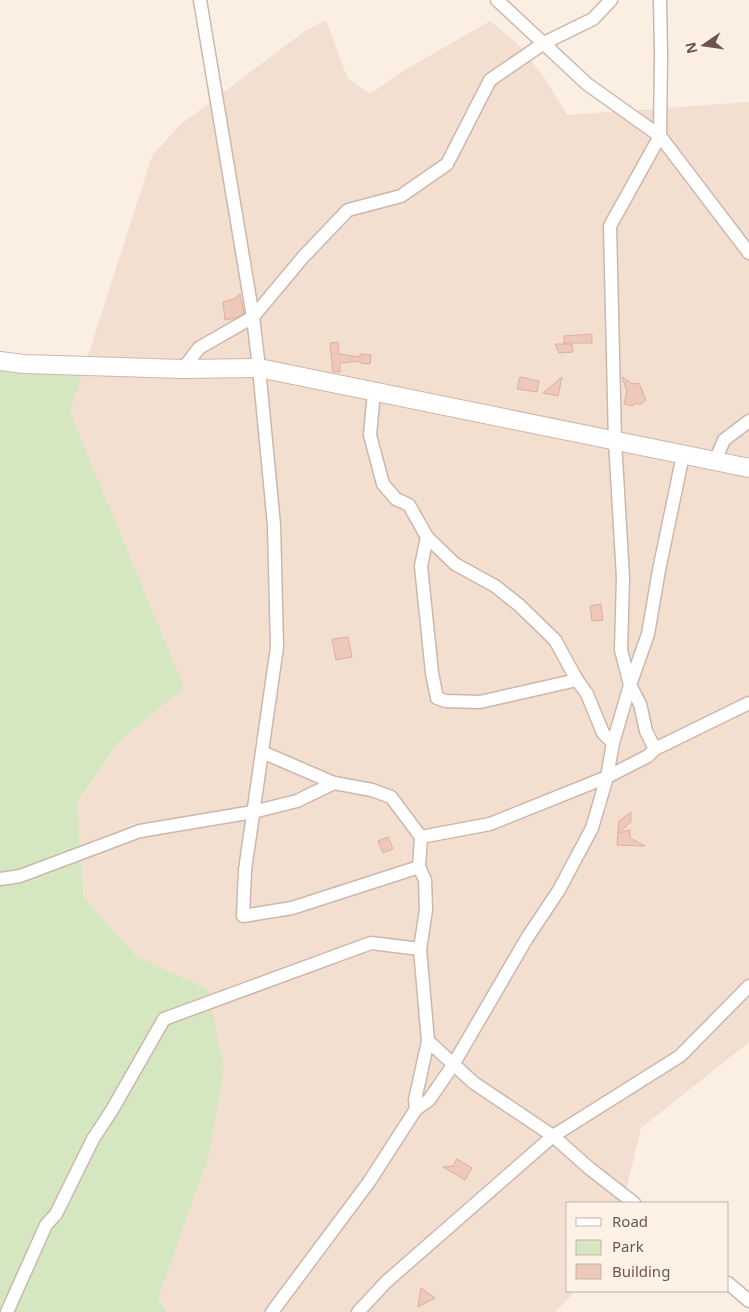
<svg xmlns="http://www.w3.org/2000/svg" width="749" height="1312" font-family="'Noto Sans',sans-serif">
<rect width="100%" height="100%" fill="#fbeee2"/>
<!-- residential -->
<path fill="#f2dfd0" d="M 326,20 L 348,79 L 370,94 L 405,70 L 490,21 L 516,42 L 544,77 L 567,115 L 749,102 L 749,1042 L 641,1128 L 623,1203 L 568,1203 L 568,1291 L 576,1291 L 555,1312 L 169,1312 L 158,1298 L 208,1159 L 207,989 L 136,956 L 84,898 L 77,804 L 118,742 L 183,688 L 70,412 L 152,156 L 180,125 L 305,31 Z"/>
<!-- green -->
<path fill="#d5e7c1" d="M 0,367 L 82,375 L 70,412 L 184,688 L 118,742 L 77,803 L 84,898 L 136,956 L 207,989 L 224,1069 L 208,1159 L 158,1298 L 168,1312 L 0,1312 Z"/>
<!-- building -->
<g fill="#eec9bb" stroke="#e0ae9c">
<path d="M 240,294 L 244,313 L 235,318 L 225,320 L 223,302 L 234,299 Z"/>
<path d="M 592,334 L 592,343 L 564,343 L 564,336 Z"/>
<path d="M 338,342 L 339,354 L 360,357 L 360,354 L 371,355 L 370,364 L 360,363 L 360,361 L 340,363 L 340,372 L 333,372 L 330,343 Z"/>
<path d="M 555,344 L 572,344 L 573,352 L 559,353 Z"/>
<path d="M 520,377 L 539,381 L 537,392 L 517,389 Z"/>
<path d="M 562,377 L 558,396 L 543,393 Z"/>
<path d="M 622,377 L 633,384 L 639,383 L 646,400 L 641,404 L 633,404 L 633,406 L 624,404 L 627,391 Z"/>
<path d="M 601,604 L 603,620 L 592,621 L 590,606 Z"/>
<path d="M 348,637 L 352,657 L 336,660 L 332,639 Z"/>
<path d="M 631,812 L 631,822 L 618,833 L 630,830 L 630,838 L 645,846 L 617,845 L 619,821 Z"/>
<path d="M 388,837 L 393,849 L 383,853 L 378,841 Z"/>
<path d="M 457,1159 L 472,1168 L 465,1180 L 443,1167 L 453,1166 Z"/>
<path d="M 421,1288 L 435,1298 L 418,1307 Z"/>
</g>
<g fill="none" stroke-linecap="round" stroke-linejoin="round">
<!-- minor casing -->
<g stroke="#cdb7ac" stroke-width="15">
<g id="minor">
<path d="M 200,0 L 253,317 L 259,368 L 274,525 L 277,647 L 245,870 L 243,916 L 292,908 L 419,867"/>
<path d="M 497,0 L 587,84 L 660,136 L 749,253"/>
<path d="M 183,369 L 199,348 L 253,317 L 304,256 L 348,210 L 401,196 L 447,164 L 490,80 L 544,43 L 593,19 L 611,0"/>
<path d="M 374,392 L 370,435 L 383,484 L 396,499 L 409,505 L 427,537 L 455,564 L 495,586 L 519,605 L 555,640 L 577,680 L 587,694 L 603,733 L 613,743"/>
<path d="M 715,461 L 724,440 L 749,421"/>
<path d="M 427,537 L 421,566 L 432,673 L 437,698 L 446,701 L 480,702 L 577,680"/>
<path d="M 655,749 L 646,731 L 640,704 L 630,685 L 621,650 L 623,578 L 615,441 L 610,226 L 660,136 L 661,54 L 660,0"/>
<path d="M 262,752 L 334,783 L 372,790 L 391,797 L 421,837 L 419,867 L 425,880 L 426,910 L 420,949 L 428,1041 L 415,1100 L 416,1109"/>
<path d="M 421,837 L 490,824 L 607,777 L 648,756 L 655,749 L 749,703"/>
<path d="M 0,879 L 20,876 L 140,831 L 253,812 L 297,801 L 334,783"/>
<path d="M 428,1041 L 474,1083 L 553,1136 L 589,1168 L 634,1203"/>
<path d="M 728,1283 L 749,1301"/>
<path d="M 7,1312 L 46,1225 L 56,1214 L 93,1139 L 112,1110 L 164,1019 L 371,943 L 420,949"/>
<path d="M 272,1312 L 369,1182 L 416,1109 L 429,1100 L 453,1065 L 527,938 L 559,890 L 592,828 L 607,777 L 613,743 L 630,685 L 648,634 L 659,570 L 683,455"/>
<path d="M 358,1312 L 386,1282 L 553,1136 L 680,1056 L 749,986"/>
</g>
</g>
<!-- secondary casing -->
<g stroke="#d0b6a9" stroke-width="20">
<path id="secondary" d="M 0,361 L 24,364 L 183,369 L 259,368 L 749,468"/>
</g>
<!-- minor -->
<use href="#minor" stroke="#fff" stroke-width="12"/>
<!-- secondary -->
<use href="#secondary" stroke="#fff" stroke-width="18"/>
</g>
<!-- legend -->
<rect x="566" y="1202" width="162" height="90" fill="#fef2e7" stroke="#c5b2a8"/>
<rect x="576" y="1218" width="25" height="8" fill="#ffffff" stroke="#c5b2a8"/>
<text x="612" y="1227" font-size="15" fill="#70534a">Road</text>
<rect x="576" y="1240" width="25" height="15" fill="#d5e7c1" stroke="#c5b2a8"/>
<text x="612" y="1252" font-size="15" fill="#70534a">Park</text>
<rect x="576" y="1264" width="25" height="15" fill="#eec9bb" stroke="#c5b2a8"/>
<text x="612" y="1277" font-size="15" fill="#70534a">Building</text>
<!-- north arrow -->
<g transform="translate(704 45) rotate(257)" stroke="#fef2e7" stroke-width="4" paint-order="stroke">
<path d="M0-4L9 19L0 12L-9 19Z" fill="#70534a"/>
<text y="-8" font-size="14" font-weight="bold" text-anchor="middle" fill="#70534a">N</text>
</g>
</svg>
